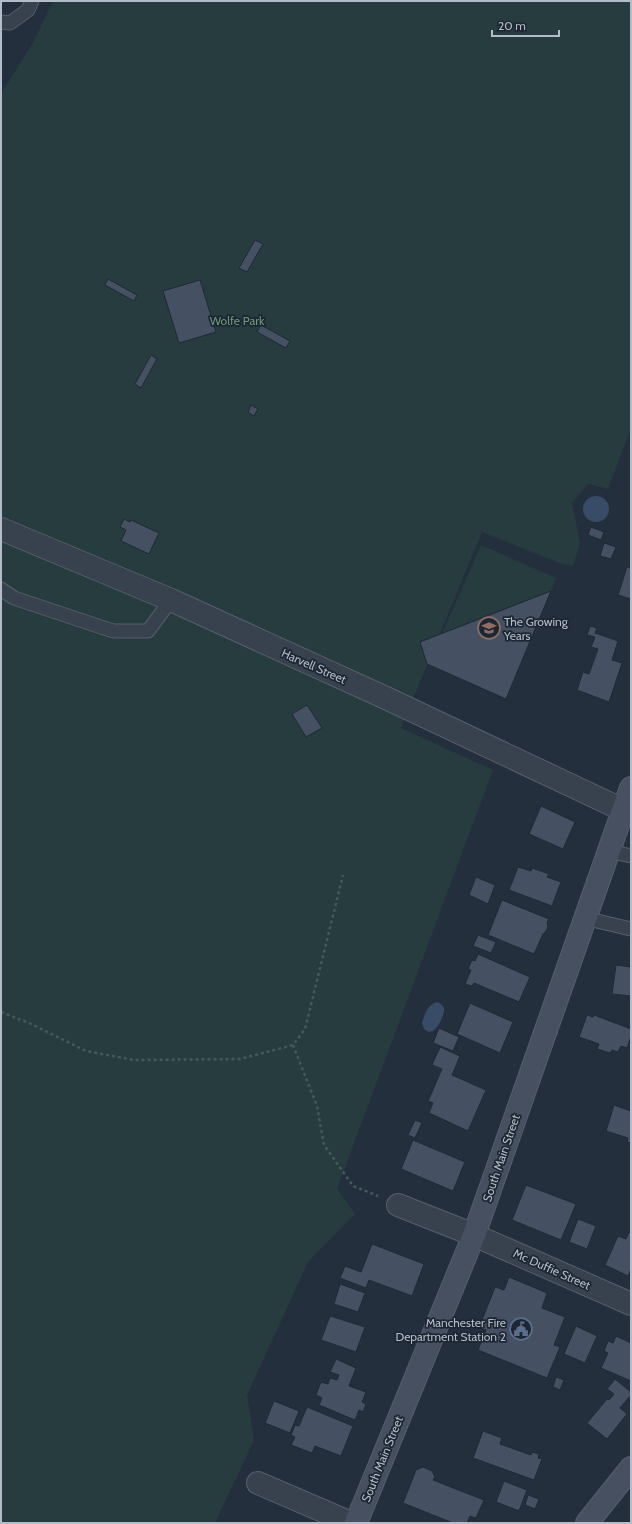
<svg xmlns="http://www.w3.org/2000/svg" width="632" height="1524" font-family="Cabin,sans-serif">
<rect width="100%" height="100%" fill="#242f3e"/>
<!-- green -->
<g fill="#263c3f">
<path d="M 53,1 L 631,1 L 631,428 L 608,489 L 588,484 L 572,503 L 580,543 L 573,566 L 562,564 L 482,532 L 401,728 L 493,770 L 337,1189 L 355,1214 L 308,1262 L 247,1395 L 254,1440 L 215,1523 L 1,1523 L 1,94 L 34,41 Z"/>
<path d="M 481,545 L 556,578 L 551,591 L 442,634 Z"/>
</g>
<!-- water -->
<g fill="#394c67">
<circle cx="596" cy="509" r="13"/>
<path d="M 437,1002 C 440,1003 443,1005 444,1008 C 445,1013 439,1026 435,1029 C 434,1031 432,1031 429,1032 L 424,1029 L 422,1023 C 425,1014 427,1005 437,1002 Z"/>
</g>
<!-- building -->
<g fill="#455162" stroke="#1f2835">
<path d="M 255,240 L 263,244 L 247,272 L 239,268 Z"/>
<path d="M 108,279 L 137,295 L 134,301 L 105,285 Z"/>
<path d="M 200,280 L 216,332 L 179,343 L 163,291 Z"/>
<path d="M 261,325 L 290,341 L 286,348 L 257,332 Z"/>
<path d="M 151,355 L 157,359 L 141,388 L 135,384 Z"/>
<path d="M 251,405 L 258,409 L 254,416 L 248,412 Z"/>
<path d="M 124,519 L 130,522 L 131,520 L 159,533 L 149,554 L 121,541 L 126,530 L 120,527 Z"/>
<path d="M 591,527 L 604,532 L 601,540 L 588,535 Z"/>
<path d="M 604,543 L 616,547 L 611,559 L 600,556 Z"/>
<path d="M 627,567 L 631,568 L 631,599 L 618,595 Z"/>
<path d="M 551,591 L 506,699 L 427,664 L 420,642 Z"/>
<path d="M 590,626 L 597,628 L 595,633 L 618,641 L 612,660 L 622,663 L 609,702 L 577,690 L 583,672 L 589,674 L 598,649 L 591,647 L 595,637 L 587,635 Z"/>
<path d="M 307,705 L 322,728 L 306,737 L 292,714 Z"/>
<path d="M 541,806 L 575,822 L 563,849 L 529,834 Z"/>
<path d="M 518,867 L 531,871 L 532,868 L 549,874 L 547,877 L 561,882 L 552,906 L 509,890 Z"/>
<path d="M 476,877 L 495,885 L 488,904 L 469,895 Z"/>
<path d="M 502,900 L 549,919 L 547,922 L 548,927 L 546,931 L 543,934 L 534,954 L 488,935 Z"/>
<path d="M 478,935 L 496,942 L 491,953 L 473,946 Z"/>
<path d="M 478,954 L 530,977 L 519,1002 L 474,983 L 472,986 L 465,984 L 471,970 L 468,969 L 472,960 L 475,961 Z"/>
<path d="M 616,965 L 631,967 L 631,996 L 612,994 Z"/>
<path d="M 470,1003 L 513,1022 L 500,1053 L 457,1034 Z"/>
<path d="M 587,1015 L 593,1017 L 594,1015 L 631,1029 L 631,1036 L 627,1048 L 621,1046 L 618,1052 L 612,1050 L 610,1053 L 597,1049 L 599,1044 L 579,1037 Z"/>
<path d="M 439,1028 L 459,1037 L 453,1051 L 433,1043 Z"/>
<path d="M 440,1047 L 460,1056 L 452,1075 L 486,1090 L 468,1131 L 429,1113 L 433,1103 L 428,1101 L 442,1069 L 432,1065 Z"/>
<path d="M 614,1105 L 631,1111 L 631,1143 L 627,1142 L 628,1138 L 606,1131 Z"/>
<path d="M 415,1120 L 422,1123 L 415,1138 L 408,1135 Z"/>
<path d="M 413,1140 L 465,1162 L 453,1191 L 401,1169 Z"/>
<path d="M 526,1185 L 576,1204 L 561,1240 L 512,1220 Z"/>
<path d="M 578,1219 L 596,1226 L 587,1249 L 569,1242 Z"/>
<path d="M 629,1232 L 631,1233 L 631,1269 L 628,1276 L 605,1265 L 618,1236 L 626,1239 Z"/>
<path d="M 372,1244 L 424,1264 L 412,1296 L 369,1280 L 366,1288 L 340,1278 L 345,1266 L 361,1272 Z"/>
<path d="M 509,1277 L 547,1293 L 542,1308 L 565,1317 L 554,1345 L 560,1347 L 547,1378 L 478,1350 L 486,1330 L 479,1328 L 495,1287 L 504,1290 Z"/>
<path d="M 340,1284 L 365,1293 L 358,1312 L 334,1304 Z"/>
<path d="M 330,1316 L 365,1327 L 356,1352 L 321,1340 Z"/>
<path d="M 576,1326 L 597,1336 L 585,1363 L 564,1354 Z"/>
<path d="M 616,1336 L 631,1343 L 631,1381 L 601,1368 L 608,1353 L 604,1351 L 608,1341 L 613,1343 Z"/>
<path d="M 336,1359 L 356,1368 L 349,1386 L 366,1392 L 362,1402 L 366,1404 L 363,1412 L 359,1410 L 355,1420 L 319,1405 L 322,1398 L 316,1395 L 321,1382 L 328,1384 L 330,1378 L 337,1380 L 339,1375 L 330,1372 Z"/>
<path d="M 556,1377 L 564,1380 L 560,1390 L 553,1387 Z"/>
<path d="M 615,1379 L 631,1392 L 631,1395 L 620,1408 L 627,1414 L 607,1439 L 587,1423 L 607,1399 L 609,1400 L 614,1394 L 607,1389 Z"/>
<path d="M 274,1401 L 299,1411 L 290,1433 L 265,1423 Z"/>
<path d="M 307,1407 L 353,1426 L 341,1456 L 315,1446 L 312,1453 L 291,1445 L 295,1437 L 291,1435 L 295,1425 L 299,1426 Z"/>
<path d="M 483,1431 L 502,1438 L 500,1444 L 531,1455 L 532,1452 L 539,1454 L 538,1458 L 542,1459 L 534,1480 L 473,1458 Z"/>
<path d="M 423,1467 L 432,1471 L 435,1477 L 433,1480 L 484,1500 L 476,1518 L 470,1516 L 467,1523 L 453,1523 L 403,1503 L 416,1470 Z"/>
<path d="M 504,1481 L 527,1490 L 519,1511 L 496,1502 Z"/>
<path d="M 528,1495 L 539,1499 L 535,1509 L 525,1505 Z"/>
</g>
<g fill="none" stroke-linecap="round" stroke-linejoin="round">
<!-- lane casing -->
<g stroke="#565f6c" stroke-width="15">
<g id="lane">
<path d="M 1,22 L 10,23 L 28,10 L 32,1"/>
<path d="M 1,589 L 14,598 L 113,631 L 148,631 L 171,600"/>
<path d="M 608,851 L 631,856"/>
<path d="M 584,918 L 631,929"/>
</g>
</g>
<!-- street casing -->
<g stroke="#565f6c" stroke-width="24">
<g id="street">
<path d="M 1,529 L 171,600 L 386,698 L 623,810"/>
<path d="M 398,1205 L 474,1235 L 631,1304"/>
<path d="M 258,1483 L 351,1523"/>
</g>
</g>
<!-- secondary casing -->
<g stroke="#565f6c" stroke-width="24">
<g id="secondary">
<path d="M 356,1523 L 474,1235 L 631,788"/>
<path d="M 587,1523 L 631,1468"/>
</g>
</g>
<!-- path -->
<g stroke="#44595c" stroke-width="2.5" stroke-dasharray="3 3" stroke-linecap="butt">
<path d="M 1,1012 L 29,1023 L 86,1051 L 134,1060 L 240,1059 L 293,1045 L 305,1029 L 343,875"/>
<path d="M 293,1045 L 317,1106 L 324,1145 L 353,1186 L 378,1196"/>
</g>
<!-- lane -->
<use href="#lane" stroke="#38414e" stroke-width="13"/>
<!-- street -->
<use href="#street" stroke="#38414e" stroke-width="22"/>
<!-- secondary -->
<use href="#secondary" stroke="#465061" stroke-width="22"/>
</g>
<!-- icons -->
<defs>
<g id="school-ring" transform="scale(1.15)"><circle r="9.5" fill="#1d2633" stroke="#8d6e63" stroke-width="1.5"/><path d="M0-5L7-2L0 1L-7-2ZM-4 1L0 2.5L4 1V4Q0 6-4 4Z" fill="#8d6e63"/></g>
<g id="civic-ring" transform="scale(1.15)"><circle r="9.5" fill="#1d2633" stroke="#5c6f8a" stroke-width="1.5"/><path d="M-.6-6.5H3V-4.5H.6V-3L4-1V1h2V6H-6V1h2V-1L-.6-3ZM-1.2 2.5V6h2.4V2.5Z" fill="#5c6f8a"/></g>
</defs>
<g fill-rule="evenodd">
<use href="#school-ring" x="489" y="628"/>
<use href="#civic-ring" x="521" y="1329"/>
</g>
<g text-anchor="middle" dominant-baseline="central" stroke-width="3.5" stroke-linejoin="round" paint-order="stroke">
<!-- park labels -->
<g font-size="12" fill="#6b9a76" stroke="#1d2633">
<text x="237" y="320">Wolfe Park</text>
</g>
<!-- poi labels -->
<g font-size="12" fill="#b4bcc9" stroke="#1d2633" text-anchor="start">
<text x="504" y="621">The Growing<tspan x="504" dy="14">Years</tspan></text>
<text x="506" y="1322" text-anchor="end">Manchester Fire<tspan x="506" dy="14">Department Station 2</tspan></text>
</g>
<!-- street labels -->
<g font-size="12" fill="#b4bcc9" stroke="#1d2633">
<text transform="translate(314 666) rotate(24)">Harvell Street</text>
<text transform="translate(501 1158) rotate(-71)">South Main Street</text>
<text transform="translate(552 1269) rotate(24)">Mc Duffie Street</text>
<text transform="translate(382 1459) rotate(-68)">South Main Street</text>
</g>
</g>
<!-- border -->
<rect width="632" height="1524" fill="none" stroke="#b4bcc9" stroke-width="4"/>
<!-- scale -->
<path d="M492 30v6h67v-6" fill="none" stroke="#b4bcc9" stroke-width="2"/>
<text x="498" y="30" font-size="12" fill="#b4bcc9" stroke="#1d2633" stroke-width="3" paint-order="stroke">20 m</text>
</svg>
